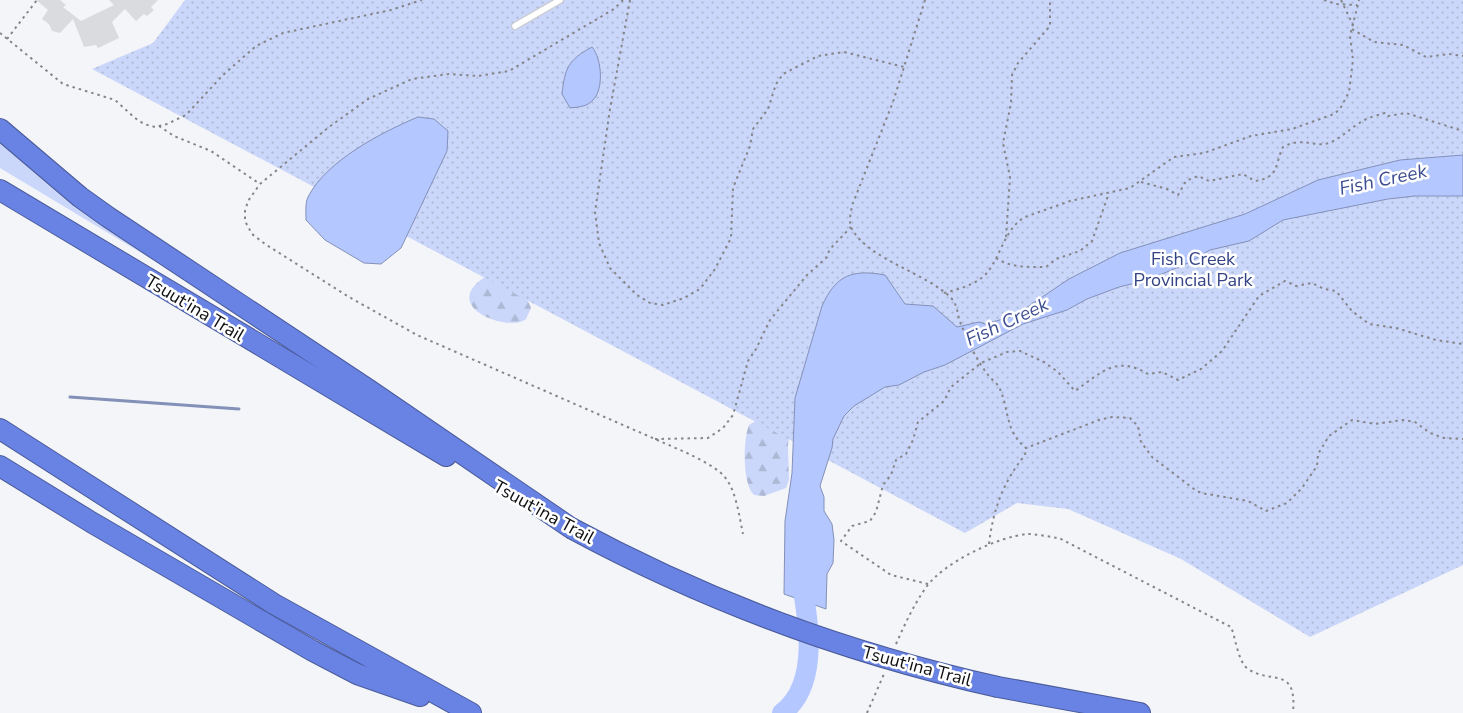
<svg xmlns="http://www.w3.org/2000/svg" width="1463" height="713" font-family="'Nunito Sans',sans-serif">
<defs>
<pattern id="forest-firs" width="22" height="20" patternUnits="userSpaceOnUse" patternTransform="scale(1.25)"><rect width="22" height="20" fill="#cbd7fa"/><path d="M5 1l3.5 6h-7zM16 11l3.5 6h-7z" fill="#adb8d5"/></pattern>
<pattern id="park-dots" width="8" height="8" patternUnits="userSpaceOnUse" patternTransform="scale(1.25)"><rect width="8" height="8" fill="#cbd7fa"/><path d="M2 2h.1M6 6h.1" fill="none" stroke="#adb8d5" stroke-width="1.8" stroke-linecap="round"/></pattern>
</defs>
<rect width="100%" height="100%" fill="#f4f5f9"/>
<!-- grass -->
<path fill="#cbd7fa" d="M 0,138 L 183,278 L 0,168 Z"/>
<!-- forest -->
<g fill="url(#forest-firs)">
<path d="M 485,277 L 527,299 L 531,308 L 526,319 C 510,333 438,307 485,277 Z"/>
<path d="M 791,412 L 788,446 L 789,480 L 786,488 L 764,496 L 754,495 C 742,484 743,439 749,425 L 757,420 Z"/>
</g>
<!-- park -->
<path fill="url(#park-dots)" d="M 185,0 L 1463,0 L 1463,565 L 1310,637 L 1181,559 L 1068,509 L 1017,503 L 965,533 L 92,69 L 153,43 Z"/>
<!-- water -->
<g fill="#b5c7ff" stroke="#8390b8">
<path d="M 592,47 C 602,59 604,89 593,100 C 587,107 578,107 570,108 L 562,94 C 565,68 568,60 592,47 Z"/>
<path d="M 418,117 L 434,119 L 448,131 L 447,151 L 401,248 L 381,264 L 364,263 L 325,240 L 306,220 C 306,213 305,203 308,197 C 326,161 382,132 418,117 Z"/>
<path d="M 1463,155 L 1463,196 L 1415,196 L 1388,199 L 1283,220 L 1249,241 L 1210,250 L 1188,263 L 1148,280 L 1119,287 L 1087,299 L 1067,310 L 1023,324 L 945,365 L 924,372 L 899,385 L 885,387 L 854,406 L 844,416 L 833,439 L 832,448 L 820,486 L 824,497 L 824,511 L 832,524 L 834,540 L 833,563 L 827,574 L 826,609 L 784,594 L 785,521 L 792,473 L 795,398 L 822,306 C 836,275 852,269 885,275 L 905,304 L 933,306 L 957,327 L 979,322 L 985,324 L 1014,316 L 1069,279 L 1120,253 L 1245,214 L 1318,180 L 1400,160 Z"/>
</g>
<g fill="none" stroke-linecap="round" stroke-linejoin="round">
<!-- stream -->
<path stroke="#8390b8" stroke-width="3" d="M 70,397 L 239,409"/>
<!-- river -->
<path stroke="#b5c7ff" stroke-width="20" d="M 782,713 C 821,684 808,616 800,574"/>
</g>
<!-- building -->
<path fill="#dadbde" d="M 36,0 L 60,0 L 66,5 L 63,7 L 81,21 L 114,5 L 109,0 L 158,0 L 151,7 L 154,10 L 147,16 L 144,14 L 136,21 L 125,9 L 112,22 L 119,38 L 98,48 L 96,45 L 84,47 L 73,19 L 60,33 L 52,31 L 49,24 L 42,19 L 48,10 Z"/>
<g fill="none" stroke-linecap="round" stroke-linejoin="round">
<!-- lane casing -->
<g stroke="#c9cbce" stroke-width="8">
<path id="lane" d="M 515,26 L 560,0"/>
</g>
<!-- highway casing -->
<g stroke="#4a5b9a" stroke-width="22">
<g id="highway">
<path d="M 0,129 L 80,197 L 108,217 L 369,390 L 571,528"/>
<path d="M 0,190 L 446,456"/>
<path d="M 0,429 L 274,604 L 471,713"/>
<path d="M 0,466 L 91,522 L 313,651 L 357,674 L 420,696"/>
<path d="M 998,687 L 1140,713"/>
</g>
</g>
<!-- path -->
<g stroke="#858689" stroke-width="2" stroke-dasharray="2.5 4" stroke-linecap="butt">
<path d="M 623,0 L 614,9 L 509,71 L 478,76 L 449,74 L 412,79 L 368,99 L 329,127 L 260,184 L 248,201 L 245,211 L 245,221 L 252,234 L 265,244 L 349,297 L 417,335 L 687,453 C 699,459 712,465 722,474 C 736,487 739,516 743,534"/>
<path d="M 630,0 L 610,109 L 595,212 L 599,243 L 610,268 L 637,295 L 650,303 L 663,305 L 684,298 L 700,289 L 715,269 L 731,238 L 733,188 L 750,146 L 753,129 L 768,109 L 776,84 L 783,74 L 818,56 L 844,52 L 904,67"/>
<path d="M 925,0 L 893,102 L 853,203 C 851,211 848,221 852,229 C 868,259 928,274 951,298 C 958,305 957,314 960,322 C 967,339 977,362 989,376 C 992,380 996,382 999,387 C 1010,410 1004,430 1026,448 L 1099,420 L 1112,417 L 1130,418 L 1138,426 L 1141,442 L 1152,457 L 1194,489 L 1201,493 L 1248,501 L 1266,511 L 1287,503 L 1302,488 L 1317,466 L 1318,454 L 1329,436 L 1352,420 L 1375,424 L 1403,420 L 1415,422 L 1430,433 L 1444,438 L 1463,439"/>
<path d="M 1324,0 L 1336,4 L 1357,5"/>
<path d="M 1341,0 L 1353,25"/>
<path d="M 1352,29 L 1374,42 L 1403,45 L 1426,57 L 1449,54 L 1463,56"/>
<path d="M 0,33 L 63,84 L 115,100 L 135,118 L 144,124 L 155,127 L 167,124 L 186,115 L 223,75 L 256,46 L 283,33 L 391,10 L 422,0"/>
<path d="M 7,39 L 37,0"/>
<path d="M 159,126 L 174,136 L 211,151 L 260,184"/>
<path d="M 1141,182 L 1167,189 L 1178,195 L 1186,181 L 1198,176 L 1209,181 L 1243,174 L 1255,181 C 1280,177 1274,166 1283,147 C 1303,136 1315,148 1329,143 C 1342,138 1351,127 1363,121 C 1369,117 1378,115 1385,113 L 1388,116 L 1406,113 L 1463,131"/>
<path d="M 1006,237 L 1010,177 L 1003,143 L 1011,103 L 1012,75 L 1018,63 L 1050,26 L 1050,0"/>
<path d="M 996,258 C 1011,268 1028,267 1046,267 L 1056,259 L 1080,251 L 1092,241 L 1109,193"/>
<path d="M 944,293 C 959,289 975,285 986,274 C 1001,257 1004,229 1025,217 L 1070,201 L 1130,188 L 1174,157 L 1204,153 L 1251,136 L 1292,129 L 1334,114 L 1340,109 L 1349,92 L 1353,60 L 1350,36 L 1359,0"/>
<path d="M 655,439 L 708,438 L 723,428 L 733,415 L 748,361 L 756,349 L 770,320 L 807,275 L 826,258 L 830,249 L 851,227"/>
<path d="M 989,544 C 993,510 1003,482 1025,455 L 1026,448"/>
<path d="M 928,584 L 891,575 L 841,541 L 852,526 L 870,521 L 876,512 L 883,485 L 891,475 L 896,460 L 906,454 L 913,440 L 918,422 L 944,401 L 951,387 L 981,363 L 1007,352 L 1020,351 L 1044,362 L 1058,372 L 1075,391 C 1102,372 1116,355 1148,374 L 1162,372 L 1178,380 L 1201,369 L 1222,351 L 1259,296 L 1285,281 L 1296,286 L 1312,283 L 1324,289 L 1336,291 L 1352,311 L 1369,324 L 1396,328 L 1436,340 L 1463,344"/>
<path d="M 896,644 C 905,624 914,604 927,586 C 945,562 999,536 1028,534 C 1038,534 1049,537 1059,538 L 1231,627 C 1236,639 1238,662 1248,669 C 1272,685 1297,665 1293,713"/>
<path d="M 867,713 L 884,674"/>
</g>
<!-- lane -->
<use href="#lane" stroke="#fff" stroke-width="5.5"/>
<!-- highway -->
<use href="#highway" stroke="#6983e4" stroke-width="20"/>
<!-- highway-bridge casing -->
<g stroke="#4a5b9a" stroke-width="22" stroke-linecap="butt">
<path id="highway-bridge" d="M 571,528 C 708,602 846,653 998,687"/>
</g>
<!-- highway-bridge -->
<use href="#highway-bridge" stroke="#6983e4" stroke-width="20"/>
</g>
<g text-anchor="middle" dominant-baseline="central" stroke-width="5" stroke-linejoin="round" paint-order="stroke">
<!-- park labels -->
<g font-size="18" fill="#334384" stroke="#fff">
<text x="1193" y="259">Fish Creek<tspan x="1193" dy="21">Provincial Park</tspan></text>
</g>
<!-- street labels -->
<g font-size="18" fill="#0f1011" stroke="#fff">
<text transform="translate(195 308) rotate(31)">Tsuut'ina Trail</text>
<text transform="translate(544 512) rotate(29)">Tsuut'ina Trail</text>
<text transform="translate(917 666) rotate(15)">Tsuut'ina Trail</text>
</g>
<!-- water labels -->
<g font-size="19" font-style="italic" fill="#3e4f91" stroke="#fff">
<text transform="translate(1383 180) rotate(-12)">Fish Creek</text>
<text transform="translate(1007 322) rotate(-25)">Fish Creek</text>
</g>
</g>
</svg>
